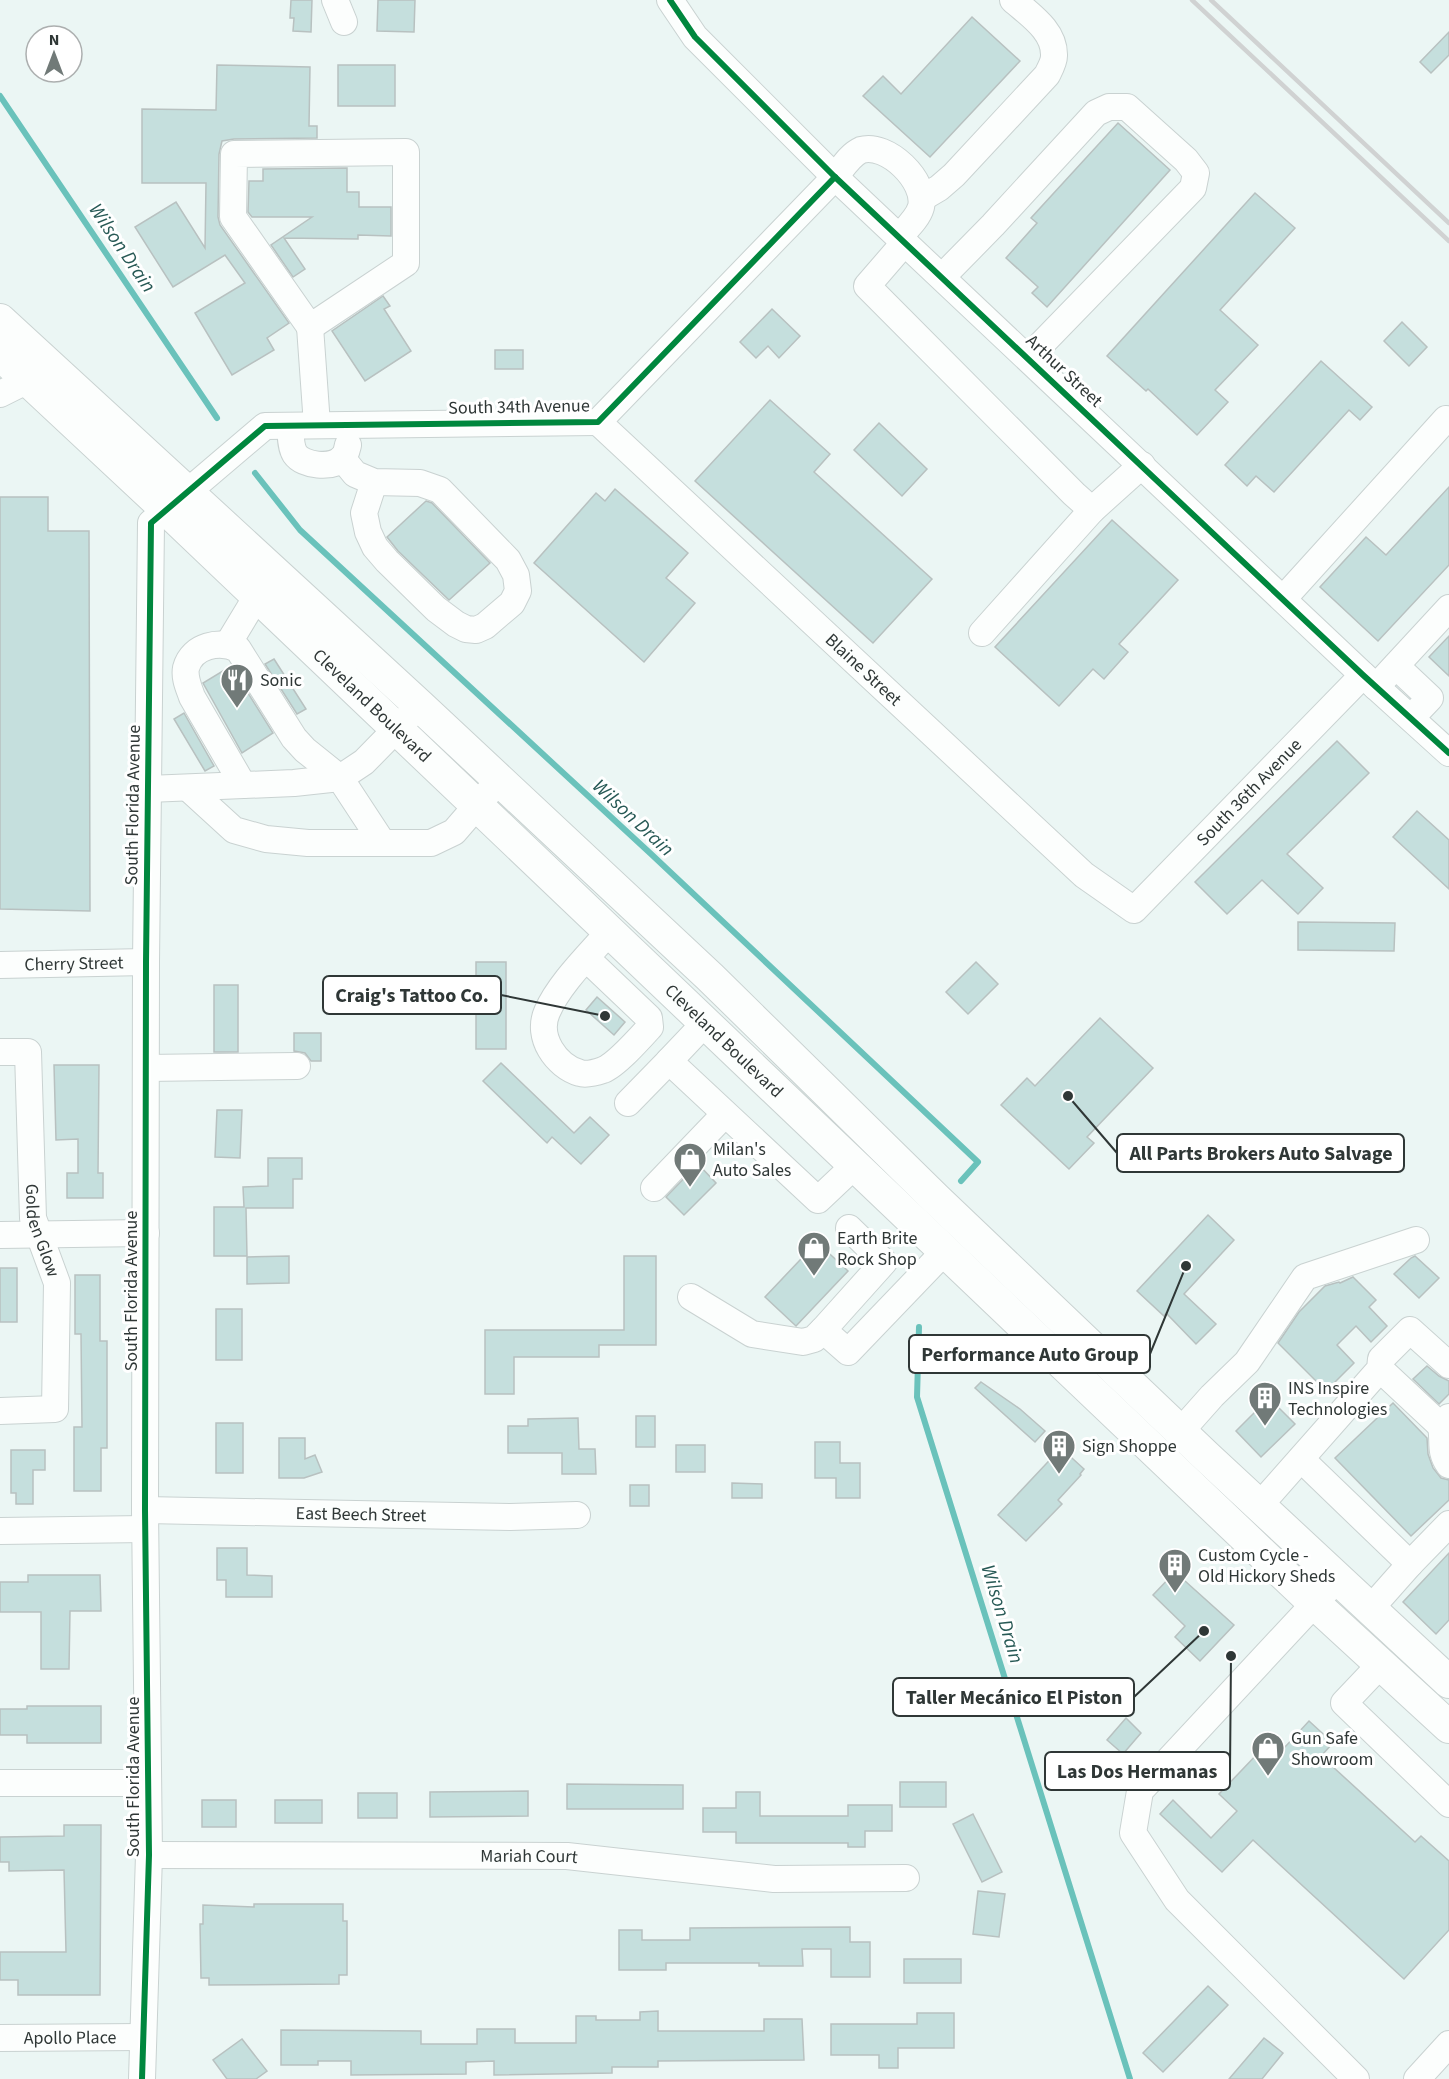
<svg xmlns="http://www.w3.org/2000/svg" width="1449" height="2079" font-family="'Source Sans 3',sans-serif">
<rect width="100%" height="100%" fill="#ebf6f4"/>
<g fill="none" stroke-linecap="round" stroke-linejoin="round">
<!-- stream -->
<g stroke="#6ac2bb" stroke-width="6">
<path d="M 0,96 L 217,418"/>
<path d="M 255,473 L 300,530 L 650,853 L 978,1162 L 961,1181"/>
<path d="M 919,1327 L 917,1397 L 1130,2079"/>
</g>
</g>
<!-- building -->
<g fill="#c5dfdd" stroke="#b8c1c0" stroke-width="1.5">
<path d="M 291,0 L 312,0 L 311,32 L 293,31 L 294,18 L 290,18 Z"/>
<path d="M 378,0 L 415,0 L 414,32 L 377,31 Z"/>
<path d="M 972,17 L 1020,61 L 930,157 L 863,96 L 883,76 L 901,94 Z"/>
<path d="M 1449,32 L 1449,55 L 1431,73 L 1420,62 Z"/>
<path d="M 217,65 L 310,67 L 309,126 L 317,126 L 317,138 L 234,139 L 222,141 L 219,154 L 218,217 L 220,225 L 289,323 L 267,338 L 274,350 L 232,375 L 195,313 L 245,283 L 225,255 L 173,287 L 135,227 L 176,202 L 205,248 L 206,183 L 142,183 L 142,109 L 216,110 Z"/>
<rect x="338" y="65" width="57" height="41"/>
<path d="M 1118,123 L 1170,170 L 1047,307 L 1032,293 L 1038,287 L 1006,258 L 1037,223 L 1031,218 Z"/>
<path d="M 347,168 L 347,192 L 359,192 L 359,207 L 391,207 L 391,236 L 358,235 L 358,239 L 284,238 L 305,269 L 293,277 L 271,245 L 312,217 L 252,217 L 248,212 L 249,181 L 263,181 L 263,169 Z"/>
<path d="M 1255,193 L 1295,228 L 1220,310 L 1258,345 L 1215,390 L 1228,402 L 1197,435 L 1148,389 L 1146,391 L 1107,356 Z"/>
<path d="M 383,296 L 390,306 L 384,309 L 411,351 L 365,381 L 332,331 Z"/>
<path d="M 772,309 L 800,336 L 779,358 L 768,346 L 756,358 L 740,342 Z"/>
<path d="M 1402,322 L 1427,347 L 1409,366 L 1384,341 Z"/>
<rect x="495" y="350" width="28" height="19"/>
<path d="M 1321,361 L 1372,407 L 1360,420 L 1349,410 L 1274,492 L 1256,476 L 1247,486 L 1225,465 Z"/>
<path d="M 770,400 L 830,454 L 814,472 L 932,579 L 873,643 L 695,481 Z"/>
<path d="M 879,423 L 927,469 L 902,496 L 854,450 Z"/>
<path d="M 1449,487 L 1449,565 L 1378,641 L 1320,587 L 1366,537 L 1386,555 Z"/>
<path d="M 615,489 L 688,553 L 666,578 L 695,603 L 644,662 L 534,563 L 596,493 L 605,501 Z"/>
<path d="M 0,497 L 48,497 L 48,531 L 89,531 L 90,911 L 0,909 Z"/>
<path d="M 426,501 L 432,503 L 490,563 L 449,600 L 398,551 L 387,537 Z"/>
<path d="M 1112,520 L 1178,580 L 1119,644 L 1128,652 L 1104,679 L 1093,669 L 1059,706 L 995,647 Z"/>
<path d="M 1449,636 L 1449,676 L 1429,657 Z"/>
<path d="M 274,659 L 306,709 L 297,714 L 265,664 Z"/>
<path d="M 231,666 L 273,733 L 242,753 L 203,683 Z"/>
<path d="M 184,713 L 214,766 L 205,771 L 174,719 Z"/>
<path d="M 1337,741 L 1369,773 L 1287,854 L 1323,888 L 1298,914 L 1262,880 L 1227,914 L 1195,882 Z"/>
<path d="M 1417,811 L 1449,840 L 1449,889 L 1393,837 Z"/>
<path d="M 1298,922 L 1395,923 L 1394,951 L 1298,950 Z"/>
<rect x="476" y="962" width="30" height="87"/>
<path d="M 976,962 L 998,984 L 968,1014 L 946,992 Z"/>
<rect x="214" y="985" width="24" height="67"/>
<path d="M 597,997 L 625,1022 L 614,1035 L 586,1010 Z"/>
<path d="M 1100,1018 L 1153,1068 L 1087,1137 L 1094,1143 L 1069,1169 L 1001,1105 L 1027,1078 L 1035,1086 Z"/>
<path d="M 294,1033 L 321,1033 L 321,1061 L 311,1061 L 305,1053 L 294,1051 Z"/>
<path d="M 501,1063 L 574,1133 L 590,1117 L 609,1135 L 581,1164 L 552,1137 L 547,1143 L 483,1081 Z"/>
<path d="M 54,1065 L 99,1065 L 98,1173 L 103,1173 L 103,1198 L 67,1198 L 67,1173 L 78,1173 L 78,1139 L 56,1140 Z"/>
<path d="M 217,1110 L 242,1110 L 240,1158 L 215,1157 Z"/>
<path d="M 268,1158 L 302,1158 L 302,1179 L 293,1179 L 293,1208 L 246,1208 L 247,1256 L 214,1256 L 214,1207 L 244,1207 L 243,1187 L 268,1186 Z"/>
<path d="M 698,1164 L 716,1183 L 684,1215 L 666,1197 Z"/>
<path d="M 1208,1215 L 1234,1240 L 1184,1294 L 1216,1324 L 1196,1344 L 1166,1313 L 1164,1316 L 1137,1291 Z"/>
<path d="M 817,1242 L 848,1271 L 796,1326 L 765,1297 Z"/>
<path d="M 289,1256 L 289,1283 L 247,1284 L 247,1257 Z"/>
<path d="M 624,1256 L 656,1256 L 656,1345 L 599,1345 L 599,1357 L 514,1357 L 514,1394 L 485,1394 L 485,1330 L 624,1330 Z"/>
<path d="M 1415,1256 L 1439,1278 L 1419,1298 L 1394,1274 L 1411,1258 Z"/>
<rect x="0" y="1268" width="17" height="54"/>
<path d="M 75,1275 L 100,1275 L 100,1341 L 107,1341 L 107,1448 L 101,1448 L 101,1491 L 74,1491 L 74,1427 L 82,1427 L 81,1334 L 75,1334 Z"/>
<path d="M 1353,1277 L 1376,1300 L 1369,1307 L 1387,1326 L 1371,1342 L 1356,1326 L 1337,1345 L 1354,1363 L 1326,1391 L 1278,1343 L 1299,1312 L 1325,1286 L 1339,1282 L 1340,1283 Z"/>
<rect x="216" y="1309" width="26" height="51"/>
<path d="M 1427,1366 L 1439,1376 L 1449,1381 L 1449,1394 L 1439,1404 L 1413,1379 Z"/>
<path d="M 981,1382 L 1020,1409 L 1045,1431 L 1035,1442 L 975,1388 Z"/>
<path d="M 1269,1398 L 1295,1424 L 1261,1457 L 1236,1431 Z"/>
<path d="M 1393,1403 L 1427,1438 L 1428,1454 L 1433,1468 L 1441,1478 L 1449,1480 L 1449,1500 L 1411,1536 L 1335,1458 Z"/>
<rect x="636" y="1416" width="19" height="31"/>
<path d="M 578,1418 L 579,1449 L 595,1449 L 596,1474 L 562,1474 L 562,1453 L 508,1453 L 508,1426 L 528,1426 L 528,1419 Z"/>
<rect x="216" y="1423" width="27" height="50"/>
<path d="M 279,1438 L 305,1438 L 305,1459 L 315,1455 L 322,1472 L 304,1478 L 279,1478 Z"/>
<path d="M 815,1442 L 840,1442 L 840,1463 L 860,1463 L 860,1498 L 836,1498 L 836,1478 L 815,1478 Z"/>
<rect x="676" y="1445" width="29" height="27"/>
<path d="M 1061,1448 L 1084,1469 L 1080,1474 L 1081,1475 L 1058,1500 L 1062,1504 L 1026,1541 L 998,1515 Z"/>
<path d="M 11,1450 L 45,1450 L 45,1470 L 33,1470 L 33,1504 L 16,1504 L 16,1493 L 11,1493 Z"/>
<path d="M 732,1483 L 762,1484 L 762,1498 L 732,1498 Z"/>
<rect x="630" y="1485" width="19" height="21"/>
<path d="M 217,1548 L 247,1548 L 247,1575 L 272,1576 L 272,1597 L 226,1597 L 226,1580 L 217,1580 Z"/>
<path d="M 1449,1553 L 1449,1620 L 1436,1634 L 1403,1602 Z"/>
<path d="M 1175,1572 L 1234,1625 L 1200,1661 L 1175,1637 L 1185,1626 L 1153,1595 Z"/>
<path d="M 28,1575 L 100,1575 L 101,1611 L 70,1611 L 69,1669 L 41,1669 L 41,1612 L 0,1612 L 0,1582 L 28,1582 Z"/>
<path d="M 27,1706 L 101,1706 L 101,1743 L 27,1743 L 27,1735 L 0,1735 L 0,1709 L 27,1709 Z"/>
<path d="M 1126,1718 L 1141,1733 L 1123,1754 L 1107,1740 Z"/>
<path d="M 1309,1721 L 1333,1743 L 1321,1756 L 1415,1842 L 1421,1836 L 1449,1861 L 1449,1930 L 1404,1979 L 1253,1840 L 1222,1872 L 1160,1814 L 1173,1800 L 1211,1838 L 1237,1811 L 1219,1794 L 1261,1750 L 1273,1760 Z"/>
<rect x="900" y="1782" width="46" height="25"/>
<path d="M 567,1784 L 683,1785 L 683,1809 L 567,1809 Z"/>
<path d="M 528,1791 L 528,1816 L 430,1817 L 430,1792 Z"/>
<path d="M 736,1792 L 760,1792 L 760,1816 L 848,1816 L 848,1805 L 892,1805 L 892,1831 L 865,1831 L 865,1847 L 848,1847 L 848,1843 L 736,1843 L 736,1832 L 703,1832 L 703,1808 L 736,1808 Z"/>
<rect x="358" y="1793" width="39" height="25"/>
<rect x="202" y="1800" width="34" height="27"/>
<rect x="275" y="1800" width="47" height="23"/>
<path d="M 973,1814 L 1002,1872 L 982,1882 L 953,1824 Z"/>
<path d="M 64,1825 L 101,1825 L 100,1995 L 18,1995 L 18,1980 L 0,1980 L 0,1952 L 66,1952 L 64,1870 L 9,1871 L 9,1862 L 0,1862 L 0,1837 L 64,1836 Z"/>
<path d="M 978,1891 L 1005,1894 L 999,1937 L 973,1934 Z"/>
<path d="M 254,1904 L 343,1904 L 343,1921 L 347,1921 L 347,1975 L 339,1975 L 339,1984 L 209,1985 L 209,1978 L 201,1978 L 200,1924 L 203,1924 L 203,1905 L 254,1907 Z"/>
<path d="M 850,1927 L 850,1942 L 870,1942 L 870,1977 L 831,1977 L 831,1949 L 802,1949 L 803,1966 L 759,1966 L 759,1963 L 666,1963 L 666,1970 L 619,1970 L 619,1930 L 642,1930 L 642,1940 L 690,1940 L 690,1928 Z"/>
<rect x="904" y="1959" width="57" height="24"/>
<path d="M 1208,1986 L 1228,2005 L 1163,2072 L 1143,2053 Z"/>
<path d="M 658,2011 L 658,2031 L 764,2031 L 764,2019 L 802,2019 L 804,2060 L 658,2061 L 658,2067 L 612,2067 L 612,2073 L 494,2075 L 494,2061 L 466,2062 L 466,2074 L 351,2075 L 351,2061 L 318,2061 L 318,2065 L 281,2065 L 281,2030 L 421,2031 L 421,2044 L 477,2044 L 477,2029 L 515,2029 L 515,2043 L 576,2043 L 576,2016 L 596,2016 L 596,2020 L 640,2020 L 640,2012 Z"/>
<path d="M 917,2013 L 954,2013 L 954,2048 L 898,2048 L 898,2068 L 879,2068 L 879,2055 L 831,2055 L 831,2024 L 917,2024 Z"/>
<path d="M 1264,2038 L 1283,2053 L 1262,2079 L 1229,2079 Z"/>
<path d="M 242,2039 L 267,2071 L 256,2079 L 227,2079 L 213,2060 Z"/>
</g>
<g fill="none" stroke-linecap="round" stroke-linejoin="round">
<!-- minor casing -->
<g stroke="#c9d2d1" stroke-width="28">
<g id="minor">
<path d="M 335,0 L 344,22"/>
<path d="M 670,0 L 695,37 L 835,177 L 1363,675 L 1449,753"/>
<path d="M 406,152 L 406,263 L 310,327 L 233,217 L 234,154 Z"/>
<path d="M 922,198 L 939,188 L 954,175 L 1047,75 C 1050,69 1054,62 1054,56 C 1055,31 1030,15 1013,0"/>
<path d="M 905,242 L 867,286 L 1074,494 L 1092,510 L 1142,465"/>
<path d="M 942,277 L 993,225 L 1096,113 L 1109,107 L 1127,107 L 1186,160 L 1196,173 L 1193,188 L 1028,358"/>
<path d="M 310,327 L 317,425"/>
<path d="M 0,394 L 28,380 L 41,367"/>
<path id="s1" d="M 598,422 L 1084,875 L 1134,910 L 1363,675"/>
<path d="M 290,426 C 291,434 290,446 295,454 C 303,466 332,469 343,458 C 346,455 347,449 348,445"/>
<path d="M 342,458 L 355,474 L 374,482 L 420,483 L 440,490 L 508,560 L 516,575 L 518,591 L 512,603 L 485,626 L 476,630 L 466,629 L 456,624 L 436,609 L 387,561 L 375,547 L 368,532 L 364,513 L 374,482"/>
<path d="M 1283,599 L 1446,419"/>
<path d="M 982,633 L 1092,510"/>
<path d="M 228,644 L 257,596 L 269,584"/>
<path d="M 1396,666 L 1430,698 L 1411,718"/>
<path d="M 1376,687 L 1449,608"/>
<path d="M 243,785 L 192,697 C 189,688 184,678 186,668 C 192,645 220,640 238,649 L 294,738 L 305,750 L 340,778 L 382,842"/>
<path d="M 188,788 L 234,830 L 266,839 L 308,843 L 431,843 L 454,832 L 499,780"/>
<path d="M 148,789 L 294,783 L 340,778 L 364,762 L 410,715"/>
<path d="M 586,958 L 649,1018 L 650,1027 C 640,1038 616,1065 603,1070 C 597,1072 586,1075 580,1073 C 556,1066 536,1037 547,1012 C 559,984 589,955 609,932"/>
<path id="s2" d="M 0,965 L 146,962"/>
<path d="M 705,1023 L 669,1061 L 818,1200 L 854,1166"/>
<path id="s3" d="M 0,1052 L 28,1052 L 33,1218 L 57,1283 L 55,1409 L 0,1411"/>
<path d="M 146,1068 L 297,1066"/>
<path d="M 628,1103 L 669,1061"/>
<path d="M 654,1188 L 724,1115"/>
<path d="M 849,1228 L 884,1262 L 823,1330 L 848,1352 L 944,1252"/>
<path d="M 0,1235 L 146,1233"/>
<path d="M 691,1297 L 752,1334 L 803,1342 L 814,1339 L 823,1330"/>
<path d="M 1380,1369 L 1441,1426 L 1449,1417"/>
<path d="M 1441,1426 C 1444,1442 1439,1451 1449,1465"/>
<path d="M 1180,1432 L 1212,1396 L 1247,1362 L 1305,1277 L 1416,1240"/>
<path d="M 1301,1459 L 1410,1564 L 1371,1608"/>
<path d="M 1259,1506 L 1380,1369 L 1381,1359 L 1410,1330 L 1449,1365"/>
<path id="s4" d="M 145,1510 L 510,1517 L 577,1515"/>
<path d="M 0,1531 L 145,1529"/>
<path d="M 1410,1564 L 1449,1524"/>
<path d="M 1327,1590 L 1140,1791 L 1133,1833 L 1177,1900 L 1356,2079"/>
<path d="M 1381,1664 L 1344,1703 L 1449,1804"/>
<path d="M 0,1783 L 148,1783"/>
<path id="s5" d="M 149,1855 L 567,1856 L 774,1879 L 906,1878"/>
<path id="s6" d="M 0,2038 L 142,2037"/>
<path d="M 142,2079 L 149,1855 L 145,1510 L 146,962 L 151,523 L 265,426 L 598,422 L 835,177 C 843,167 850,155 861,150 C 887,142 927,181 921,207 C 918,218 907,228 899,237"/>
<path d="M 1417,2079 L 1449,2044"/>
</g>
</g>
<!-- major casing -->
<g stroke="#c9d2d1" stroke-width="34">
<g id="major">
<path d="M 0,320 L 419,705 L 710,977 L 936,1199 L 1207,1457 L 1449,1682"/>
<path id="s7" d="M 0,354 L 167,510 L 1314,1603 L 1449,1727"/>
</g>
</g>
<!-- minor -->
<use href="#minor" stroke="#fcfefd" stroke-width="26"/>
<!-- major -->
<use href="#major" stroke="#fcfefd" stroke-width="32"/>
<!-- rail -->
<g stroke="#d0d2d2" stroke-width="4.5">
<path d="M 1192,0 L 1449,241"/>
<path d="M 1211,0 L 1449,223"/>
</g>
<!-- cycleway casing -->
<g stroke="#fff" stroke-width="10">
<g id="cycleway">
<path d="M 670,0 L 695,37 L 835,177 L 1363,675 L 1449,753"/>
<path d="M 142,2079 L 149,1855 L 145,1510 L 146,962 L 151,523 L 265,426 L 598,422 L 835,177"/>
</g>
</g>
<!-- cycleway -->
<use href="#cycleway" stroke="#00873e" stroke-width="6"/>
</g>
<!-- icons -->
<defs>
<g id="restaurant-pin" transform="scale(1.725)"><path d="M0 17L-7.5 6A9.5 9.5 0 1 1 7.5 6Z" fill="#717a78" stroke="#fff"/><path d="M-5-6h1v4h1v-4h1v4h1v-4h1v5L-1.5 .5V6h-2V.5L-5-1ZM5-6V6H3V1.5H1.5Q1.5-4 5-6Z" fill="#fff"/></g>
<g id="shop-pin" transform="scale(1.725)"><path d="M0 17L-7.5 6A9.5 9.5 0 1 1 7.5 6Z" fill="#717a78" stroke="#fff"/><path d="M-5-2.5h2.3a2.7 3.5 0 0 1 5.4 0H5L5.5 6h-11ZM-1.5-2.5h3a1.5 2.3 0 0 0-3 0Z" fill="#fff"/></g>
<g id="building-pin" transform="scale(1.725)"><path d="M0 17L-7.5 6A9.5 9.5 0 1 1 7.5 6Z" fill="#717a78" stroke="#fff"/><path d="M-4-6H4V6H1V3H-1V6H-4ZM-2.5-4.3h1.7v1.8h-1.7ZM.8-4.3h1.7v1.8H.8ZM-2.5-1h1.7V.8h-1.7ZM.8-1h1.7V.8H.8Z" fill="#fff"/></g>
</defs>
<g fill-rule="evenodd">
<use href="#restaurant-pin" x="237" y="680"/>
<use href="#shop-pin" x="690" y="1159"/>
<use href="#shop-pin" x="814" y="1248"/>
<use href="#building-pin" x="1265" y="1398"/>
<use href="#building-pin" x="1059" y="1446"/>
<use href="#building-pin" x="1175" y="1565"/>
<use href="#shop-pin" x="1268" y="1748"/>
</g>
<g text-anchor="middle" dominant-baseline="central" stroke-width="6" stroke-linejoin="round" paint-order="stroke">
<!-- street labels -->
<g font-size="18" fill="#2f3736" stroke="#fff">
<text transform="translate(1064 371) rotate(43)">Arthur Street</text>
<text transform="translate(519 407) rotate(-1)">South 34th Avenue</text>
<text stroke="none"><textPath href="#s1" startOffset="363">Blaine Street</textPath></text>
<text stroke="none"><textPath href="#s7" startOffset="512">Cleveland Boulevard</textPath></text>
<text stroke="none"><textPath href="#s1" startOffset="890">South 36th Avenue</textPath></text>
<text transform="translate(133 805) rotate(-89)">South Florida Avenue</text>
<text stroke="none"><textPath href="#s2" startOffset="74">Cherry Street</textPath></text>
<text stroke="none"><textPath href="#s7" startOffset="998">Cleveland Boulevard</textPath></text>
<text stroke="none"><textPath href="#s3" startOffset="208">Golden Glow</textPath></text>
<text transform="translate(131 1291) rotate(-90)">South Florida Avenue</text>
<text stroke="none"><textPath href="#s4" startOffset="216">East Beech Street</textPath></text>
<text transform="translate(133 1777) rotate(-90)">South Florida Avenue</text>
<text stroke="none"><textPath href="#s5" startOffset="380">Mariah Court</textPath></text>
<text stroke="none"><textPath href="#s6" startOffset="70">Apollo Place</textPath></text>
</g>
<!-- poi labels -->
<g font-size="18" fill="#2f3736" stroke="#fff" text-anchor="start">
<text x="260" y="680">Sonic</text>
<text x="713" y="1149">Milan's<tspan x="713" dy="21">Auto Sales</tspan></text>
<text x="837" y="1238">Earth Brite<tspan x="837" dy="21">Rock Shop</tspan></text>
<text x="1288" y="1388">INS Inspire<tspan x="1288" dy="21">Technologies</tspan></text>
<text x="1082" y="1446">Sign Shoppe</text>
<text x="1198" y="1555">Custom Cycle -<tspan x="1198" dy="21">Old Hickory Sheds</tspan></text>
<text x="1291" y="1738">Gun Safe<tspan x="1291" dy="21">Showroom</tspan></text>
</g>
<!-- water labels -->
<g font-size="20" font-style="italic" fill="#275955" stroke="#fff">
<text transform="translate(122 248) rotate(56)">Wilson Drain</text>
<text transform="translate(633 818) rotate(43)">Wilson Drain</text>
<text transform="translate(1002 1614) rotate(73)">Wilson Drain</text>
</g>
</g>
<!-- callouts -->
<path fill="none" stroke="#2f3736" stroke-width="2" d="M605 1016L501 995M1068 1096L1117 1153M1186 1266L1150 1354M1204 1631L1134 1697M1231 1656L1230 1771"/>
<g fill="#2f3736" stroke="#fff" stroke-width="2">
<circle cx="605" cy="1016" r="6"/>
<circle cx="1068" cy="1096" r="6"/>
<circle cx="1186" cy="1266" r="6"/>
<circle cx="1204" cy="1631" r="6"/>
<circle cx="1231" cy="1656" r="6"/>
</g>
<g fill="#fff" stroke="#2f3736" stroke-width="2">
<rect x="323" y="976" width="178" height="38" rx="6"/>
<rect x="1117" y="1134" width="287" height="38" rx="6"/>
<rect x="909" y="1335" width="241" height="38" rx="6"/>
<rect x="893" y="1678" width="241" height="38" rx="6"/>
<rect x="1045" y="1752" width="185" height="38" rx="6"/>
</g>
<g font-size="20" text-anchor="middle" font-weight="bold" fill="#2f3736">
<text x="412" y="1002">Craig's Tattoo Co.</text>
<text x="1261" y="1160">All Parts Brokers Auto Salvage</text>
<text x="1030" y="1361">Performance Auto Group</text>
<text x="1014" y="1704">Taller Mecánico El Piston</text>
<text x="1137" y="1778">Las Dos Hermanas</text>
</g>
<!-- north arrow -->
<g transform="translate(54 54)"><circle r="28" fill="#ffffff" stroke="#acafaf" stroke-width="1.5"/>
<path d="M0-4.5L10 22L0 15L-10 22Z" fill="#717a78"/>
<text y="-9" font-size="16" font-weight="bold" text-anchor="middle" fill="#2f3736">N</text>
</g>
</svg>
